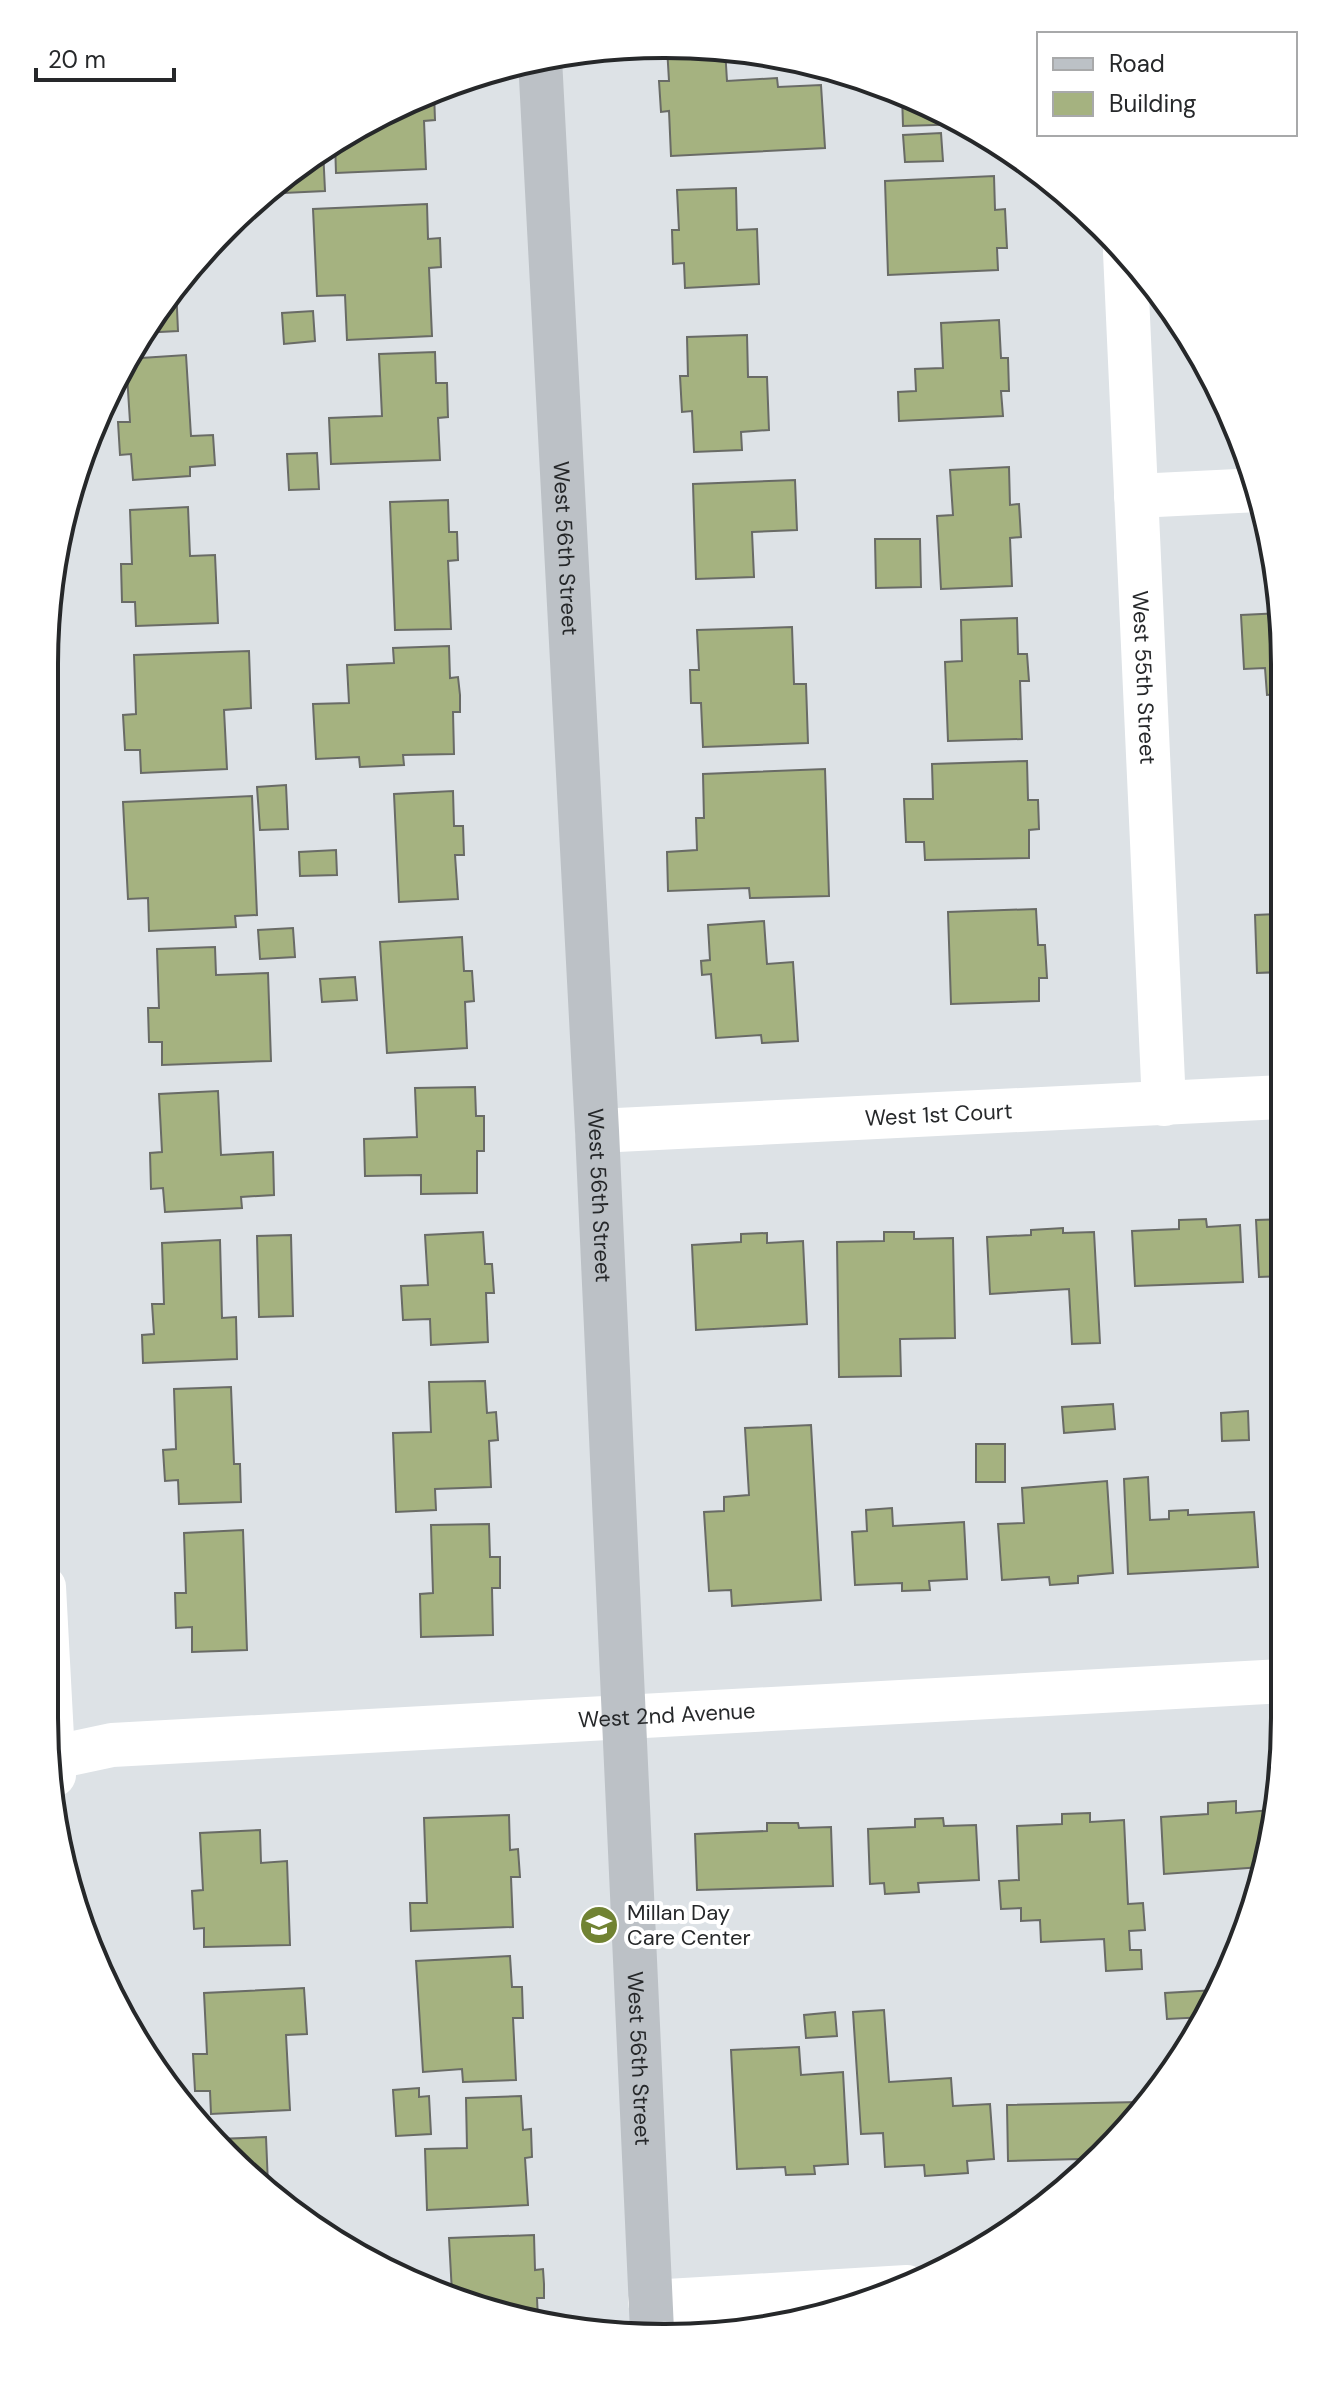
<svg xmlns="http://www.w3.org/2000/svg" width="1329" height="2382" font-family="'DM Sans',sans-serif">
<rect width="100%" height="100%" fill="#dde2e6"/>
<!-- building -->
<g fill="#a5b280" stroke="#696b66" stroke-width="2">
<path d="M 667,47 L 725,49 L 727,81 L 777,78 L 778,87 L 821,85 L 825,148 L 671,156 L 669,111 L 661,112 L 659,81 L 669,81 Z"/>
<path d="M 434,92 L 435,120 L 424,121 L 426,169 L 336,173 L 335,142 L 390,108 Z"/>
<path d="M 902,94 L 967,124 L 903,126 Z"/>
<path d="M 941,133 L 943,161 L 905,162 L 903,135 Z"/>
<path d="M 323,149 L 325,191 L 284,193 L 283,176 Z"/>
<path d="M 994,176 L 995,210 L 1005,209 L 1006,229 L 1007,248 L 997,248 L 998,270 L 888,275 L 885,181 Z"/>
<path d="M 736,188 L 737,230 L 757,229 L 759,284 L 685,288 L 684,263 L 673,264 L 672,230 L 679,230 L 677,190 Z"/>
<path d="M 427,204 L 428,239 L 440,238 L 441,267 L 429,268 L 432,336 L 347,340 L 345,295 L 317,296 L 313,209 Z"/>
<path d="M 176,286 L 178,331 L 142,333 Z"/>
<path d="M 313,311 L 315,341 L 284,344 L 282,313 Z"/>
<path d="M 999,320 L 1001,358 L 1008,358 L 1009,391 L 1001,391 L 1003,416 L 899,421 L 898,392 L 916,391 L 915,369 L 943,368 L 941,323 Z"/>
<path d="M 747,335 L 748,377 L 767,377 L 769,430 L 741,432 L 742,450 L 694,452 L 692,411 L 682,412 L 680,376 L 688,376 L 687,337 Z"/>
<path d="M 435,352 L 436,383 L 447,383 L 448,417 L 438,418 L 440,460 L 331,464 L 329,418 L 382,416 L 379,354 Z"/>
<path d="M 186,355 L 191,436 L 213,435 L 215,465 L 190,467 L 190,476 L 133,480 L 131,454 L 120,455 L 118,422 L 130,422 L 126,359 Z"/>
<path d="M 317,453 L 319,489 L 289,490 L 287,454 Z"/>
<path d="M 1009,467 L 1010,505 L 1019,504 L 1021,537 L 1010,538 L 1012,586 L 941,589 L 937,516 L 953,515 L 950,470 Z"/>
<path d="M 795,480 L 797,530 L 752,532 L 754,577 L 696,579 L 693,484 Z"/>
<path d="M 448,500 L 449,532 L 457,532 L 458,560 L 448,561 L 451,629 L 395,630 L 390,502 Z"/>
<path d="M 188,507 L 190,556 L 215,555 L 218,623 L 136,626 L 135,602 L 122,602 L 121,564 L 132,564 L 130,510 Z"/>
<path d="M 875,539 L 920,539 L 921,587 L 876,588 Z"/>
<path d="M 1280,613 L 1280,694 L 1267,695 L 1265,668 L 1244,669 L 1241,615 Z"/>
<path d="M 1017,618 L 1018,654 L 1027,654 L 1029,681 L 1020,681 L 1022,739 L 948,741 L 945,662 L 962,661 L 961,620 Z"/>
<path d="M 792,627 L 794,684 L 806,684 L 808,743 L 703,747 L 701,703 L 691,703 L 690,670 L 699,670 L 697,630 Z"/>
<path d="M 449,646 L 450,678 L 458,677 L 460,695 L 460,712 L 453,712 L 454,754 L 403,755 L 404,765 L 360,767 L 359,757 L 316,759 L 313,704 L 349,703 L 347,665 L 394,663 L 393,648 Z"/>
<path d="M 249,651 L 251,708 L 224,710 L 227,769 L 141,773 L 140,750 L 125,750 L 123,715 L 136,714 L 134,655 Z"/>
<path d="M 1027,761 L 1028,800 L 1038,800 L 1039,829 L 1029,830 L 1029,858 L 925,860 L 924,842 L 906,842 L 904,799 L 933,799 L 932,764 Z"/>
<path d="M 825,769 L 829,896 L 750,898 L 749,888 L 668,891 L 667,852 L 697,850 L 696,818 L 704,818 L 703,774 Z"/>
<path d="M 286,785 L 288,829 L 260,830 L 257,787 Z"/>
<path d="M 453,791 L 454,826 L 463,826 L 464,855 L 455,855 L 458,899 L 399,902 L 394,794 Z"/>
<path d="M 252,796 L 257,915 L 235,916 L 236,927 L 149,931 L 148,898 L 128,899 L 123,802 Z"/>
<path d="M 336,850 L 337,875 L 300,876 L 299,852 Z"/>
<path d="M 1036,909 L 1038,945 L 1045,945 L 1047,978 L 1039,978 L 1039,1001 L 951,1004 L 948,912 Z"/>
<path d="M 1281,914 L 1281,972 L 1257,973 L 1255,915 Z"/>
<path d="M 764,921 L 767,964 L 793,962 L 798,1041 L 762,1043 L 761,1035 L 716,1038 L 711,974 L 702,975 L 701,961 L 710,960 L 708,925 Z"/>
<path d="M 293,928 L 295,957 L 260,959 L 258,930 Z"/>
<path d="M 462,937 L 464,971 L 472,971 L 474,1001 L 465,1002 L 467,1048 L 387,1053 L 380,942 Z"/>
<path d="M 215,947 L 216,975 L 268,973 L 271,1061 L 162,1065 L 162,1042 L 149,1042 L 148,1008 L 159,1008 L 157,949 Z"/>
<path d="M 355,977 L 357,1000 L 322,1002 L 320,979 Z"/>
<path d="M 475,1087 L 476,1116 L 484,1116 L 484,1151 L 477,1151 L 477,1193 L 421,1194 L 421,1175 L 365,1176 L 364,1139 L 417,1137 L 415,1088 Z"/>
<path d="M 218,1091 L 221,1155 L 273,1152 L 274,1195 L 241,1197 L 242,1208 L 165,1212 L 163,1188 L 151,1189 L 150,1153 L 162,1152 L 159,1094 Z"/>
<path d="M 1206,1219 L 1207,1227 L 1240,1225 L 1243,1282 L 1135,1286 L 1132,1231 L 1179,1229 L 1179,1220 Z"/>
<path d="M 1282,1219 L 1282,1276 L 1259,1277 L 1256,1220 Z"/>
<path d="M 1063,1228 L 1063,1233 L 1094,1232 L 1100,1343 L 1072,1344 L 1069,1289 L 990,1294 L 987,1237 L 1031,1235 L 1031,1230 Z"/>
<path d="M 483,1232 L 485,1264 L 492,1264 L 494,1293 L 486,1293 L 488,1342 L 431,1345 L 430,1319 L 403,1320 L 401,1286 L 428,1285 L 425,1235 Z"/>
<path d="M 884,1232 L 914,1232 L 914,1239 L 953,1238 L 955,1338 L 900,1339 L 901,1376 L 839,1377 L 837,1242 L 884,1241 Z"/>
<path d="M 767,1233 L 767,1243 L 803,1241 L 807,1324 L 696,1330 L 692,1245 L 741,1242 L 741,1234 Z"/>
<path d="M 291,1235 L 293,1316 L 259,1317 L 257,1236 Z"/>
<path d="M 220,1240 L 222,1318 L 236,1317 L 237,1359 L 143,1363 L 142,1335 L 154,1334 L 152,1304 L 164,1304 L 162,1243 Z"/>
<path d="M 1273,1329 L 1282,1329 L 1282,1370 L 1275,1370 Z"/>
<path d="M 485,1381 L 487,1413 L 496,1412 L 498,1440 L 489,1441 L 491,1487 L 435,1489 L 436,1510 L 396,1512 L 393,1433 L 431,1432 L 429,1382 Z"/>
<path d="M 231,1387 L 234,1464 L 240,1464 L 241,1502 L 179,1504 L 178,1480 L 165,1481 L 163,1450 L 176,1449 L 174,1389 Z"/>
<path d="M 1113,1404 L 1115,1429 L 1064,1433 L 1062,1407 Z"/>
<path d="M 1248,1411 L 1249,1440 L 1222,1441 L 1221,1413 Z"/>
<path d="M 811,1425 L 821,1600 L 732,1606 L 731,1590 L 709,1591 L 704,1512 L 724,1511 L 724,1497 L 749,1495 L 745,1428 Z"/>
<rect x="976" y="1444" width="29" height="38"/>
<path d="M 1148,1477 L 1150,1520 L 1169,1519 L 1169,1511 L 1188,1510 L 1188,1515 L 1254,1512 L 1258,1567 L 1128,1574 L 1124,1479 Z"/>
<path d="M 1107,1481 L 1113,1573 L 1078,1576 L 1078,1583 L 1050,1585 L 1049,1577 L 1002,1580 L 998,1524 L 1024,1523 L 1022,1488 Z"/>
<path d="M 892,1508 L 893,1526 L 964,1522 L 967,1579 L 929,1581 L 930,1590 L 902,1591 L 902,1583 L 855,1585 L 852,1532 L 867,1531 L 866,1510 Z"/>
<path d="M 489,1524 L 490,1557 L 500,1557 L 500,1588 L 492,1588 L 493,1635 L 421,1637 L 420,1594 L 433,1593 L 431,1525 Z"/>
<path d="M 243,1530 L 247,1650 L 192,1652 L 192,1627 L 176,1628 L 175,1593 L 186,1593 L 184,1533 Z"/>
<path d="M 1236,1801 L 1236,1813 L 1272,1810 L 1262,1867 L 1164,1874 L 1161,1817 L 1208,1814 L 1208,1803 Z"/>
<path d="M 1090,1813 L 1090,1822 L 1124,1820 L 1128,1904 L 1143,1903 L 1145,1930 L 1129,1931 L 1130,1950 L 1141,1950 L 1142,1969 L 1106,1971 L 1104,1939 L 1041,1942 L 1040,1920 L 1021,1921 L 1021,1908 L 1001,1909 L 999,1881 L 1019,1880 L 1017,1826 L 1062,1824 L 1062,1814 Z"/>
<path d="M 509,1815 L 510,1850 L 518,1849 L 520,1877 L 511,1877 L 513,1927 L 411,1931 L 410,1903 L 427,1903 L 424,1818 Z"/>
<path d="M 943,1818 L 944,1826 L 976,1825 L 979,1880 L 918,1883 L 919,1892 L 885,1894 L 884,1883 L 870,1884 L 868,1829 L 915,1827 L 915,1819 Z"/>
<path d="M 767,1823 L 798,1823 L 799,1828 L 831,1827 L 833,1886 L 697,1890 L 695,1834 L 767,1831 Z"/>
<path d="M 260,1830 L 261,1863 L 287,1861 L 290,1945 L 204,1947 L 204,1928 L 194,1929 L 192,1891 L 203,1890 L 200,1833 Z"/>
<path d="M 510,1956 L 512,1987 L 522,1987 L 523,2018 L 513,2018 L 516,2080 L 463,2082 L 462,2069 L 423,2072 L 416,1961 Z"/>
<path d="M 304,1988 L 307,2034 L 286,2035 L 290,2110 L 211,2114 L 210,2091 L 195,2091 L 193,2054 L 207,2054 L 204,1993 Z"/>
<path d="M 1216,1990 L 1216,1997 L 1207,2017 L 1167,2019 L 1165,1993 Z"/>
<path d="M 884,2010 L 889,2082 L 951,2078 L 953,2106 L 990,2104 L 994,2159 L 967,2161 L 968,2173 L 925,2176 L 924,2165 L 885,2167 L 883,2133 L 861,2134 L 853,2012 Z"/>
<path d="M 835,2012 L 837,2036 L 806,2038 L 804,2015 Z"/>
<path d="M 799,2047 L 801,2075 L 843,2072 L 848,2164 L 814,2166 L 815,2174 L 786,2175 L 785,2167 L 737,2169 L 731,2050 Z"/>
<path d="M 419,2088 L 419,2097 L 429,2096 L 431,2134 L 396,2136 L 393,2090 Z"/>
<path d="M 521,2096 L 523,2130 L 531,2129 L 532,2157 L 525,2158 L 528,2205 L 427,2210 L 425,2149 L 467,2148 L 466,2098 Z"/>
<path d="M 1138,2102 L 1139,2105 L 1087,2167 L 1080,2167 L 1079,2159 L 1008,2161 L 1007,2105 Z"/>
<path d="M 266,2137 L 268,2185 L 219,2139 Z"/>
<path d="M 534,2235 L 535,2270 L 543,2269 L 544,2284 L 544,2298 L 537,2298 L 538,2320 L 503,2317 L 452,2293 L 449,2238 Z"/>
</g>
<g fill="none" stroke-linecap="round" stroke-linejoin="round">
<!-- street -->
<g stroke="#fff" stroke-width="44">
<path id="s1" d="M 1125,252 L 1164,1104"/>
<path d="M 1136,496 L 1258,490"/>
<path id="s2" d="M 597,1131 L 1281,1097"/>
<path d="M 44,1587 L 54,1775"/>
<path id="s3" d="M 51,1758 L 112,1745 L 1283,1681"/>
<path d="M 650,2302 L 907,2287"/>
</g>
<!-- secondary -->
<path stroke="#bcc1c6" stroke-width="44" id="s4" d="M 540,59 L 597,1131 L 652,2331"/>
</g>
<!-- icons -->
<defs>
<g id="school-disc" transform="scale(2)"><circle r="9.5" fill="#718333" stroke="#fff"/><path d="M0-5L7-2L0 1L-7-2ZM-4 1L0 2.5L4 1V4Q0 6-4 4Z" fill="#fff"/></g>
</defs>
<g fill-rule="evenodd">
<use href="#school-disc" x="599" y="1925"/>
</g>
<g text-anchor="middle" dominant-baseline="central" stroke-width="8" stroke-linejoin="round" paint-order="stroke">
<!-- street labels -->
<g font-size="22" fill="#26282a" stroke="#fff">
<text stroke="none"><textPath href="#s4" startOffset="490">West 56th Street</textPath></text>
<text stroke="none"><textPath href="#s1" startOffset="426">West 55th Street</textPath></text>
<text stroke="none"><textPath href="#s2" startOffset="342">West 1st Court</textPath></text>
<text stroke="none"><textPath href="#s4" startOffset="1138">West 56th Street</textPath></text>
<text stroke="none"><textPath href="#s3" startOffset="618">West 2nd Avenue</textPath></text>
<text stroke="none"><textPath href="#s4" startOffset="2002">West 56th Street</textPath></text>
</g>
<!-- poi labels -->
<g font-size="22" fill="#26282a" stroke="#fff" text-anchor="start">
<text x="627" y="1912">Millan Day<tspan x="627" dy="25">Care Center</tspan></text>
</g>
</g>
<!-- crop -->
<path d="M0 0H1329V2382H0ZM664 58H665A606 606 0 0 1 1271 664V1718A606 606 0 0 1 665 2324H664A606 606 0 0 1 58 1718V664A606 606 0 0 1 664 58Z" fill="#fff" fill-rule="evenodd"/>
<path fill="none" stroke="#26282a" stroke-width="4" d="M664 58H665A606 606 0 0 1 1271 664V1718A606 606 0 0 1 665 2324H664A606 606 0 0 1 58 1718V664A606 606 0 0 1 664 58Z"/>
<!-- legend -->
<rect x="1037" y="32" width="260" height="104" fill="#ffffff" stroke="#a8a9aa" stroke-width="2"/>
<rect x="1053" y="58" width="40" height="12" fill="#bcc1c6" stroke="#a8a9aa" stroke-width="2"/>
<text x="1109" y="72" font-size="24" fill="#26282a">Road</text>
<rect x="1053" y="92" width="40" height="24" fill="#a5b280" stroke="#a8a9aa" stroke-width="2"/>
<text x="1109" y="112" font-size="24" fill="#26282a">Building</text>
<!-- scale -->
<path d="M36 68v12h138v-12" fill="none" stroke="#26282a" stroke-width="4"/>
<text x="48" y="68" font-size="24" fill="#26282a" stroke="#ffffff" stroke-width="6" paint-order="stroke">20 m</text>
</svg>
